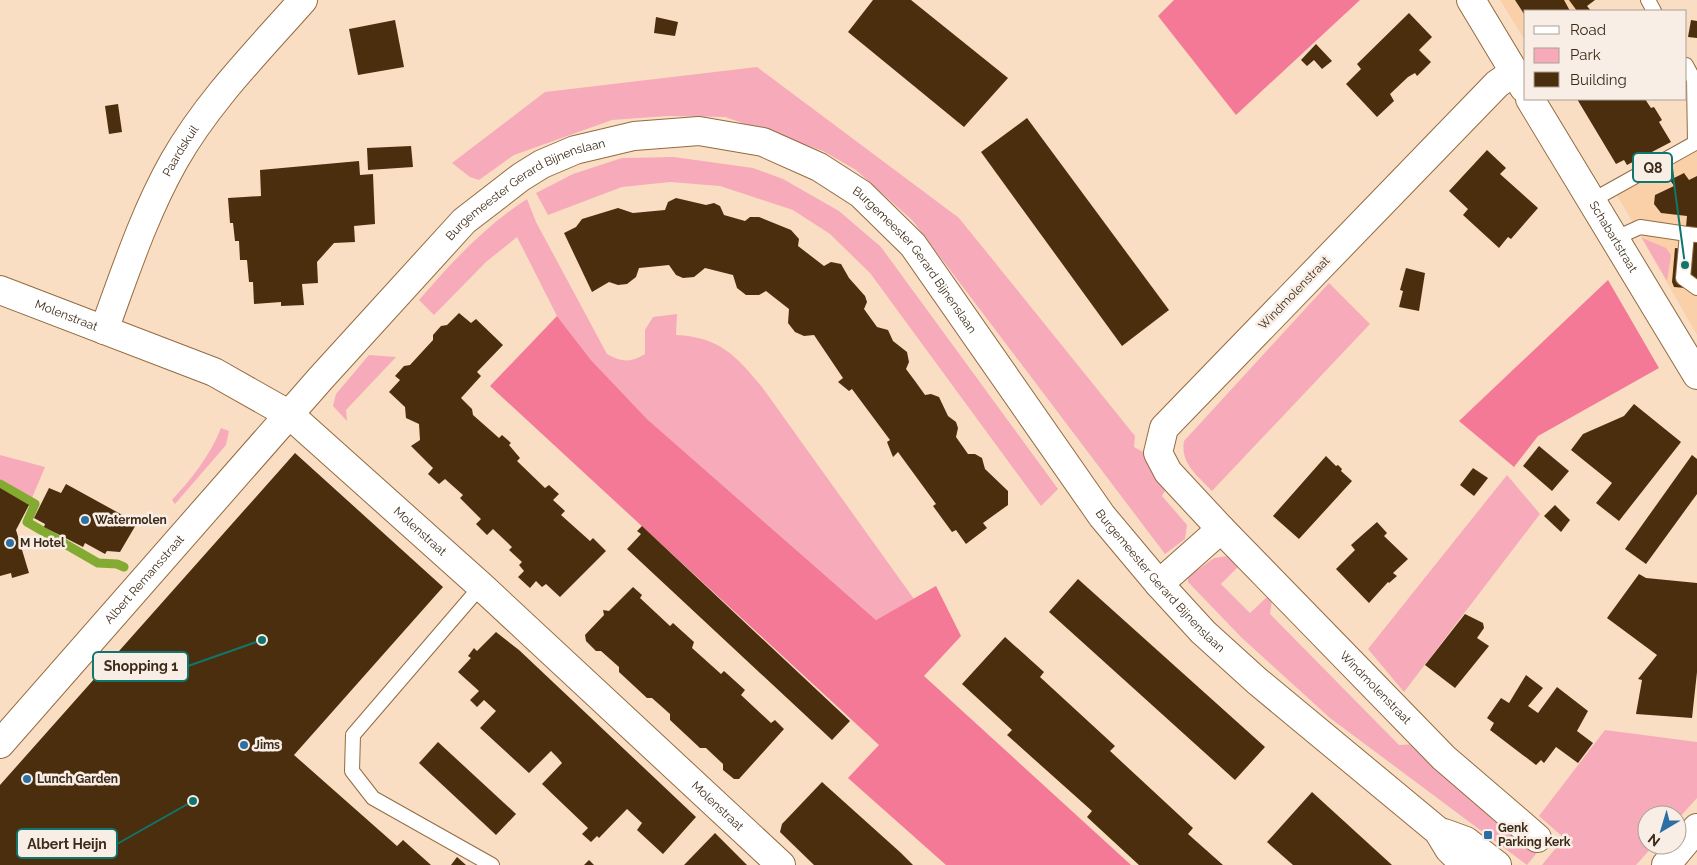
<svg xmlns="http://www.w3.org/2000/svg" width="1697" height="865" font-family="Raleway,sans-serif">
<rect width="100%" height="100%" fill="#f9dec3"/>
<!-- built -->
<g fill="#f9d0a8">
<path d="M 1500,0 L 1595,0 L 1581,11 L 1526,11 L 1526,42 Z"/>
<path d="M 1697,151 L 1697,335 L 1617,195 Z"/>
</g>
<!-- green -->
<g fill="#f7abba">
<path d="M 757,67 L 959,218 L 1135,436 L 1134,447 L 1147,454 L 1153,473 L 1166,489 L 1162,496 L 1187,525 L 1185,539 L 1165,554 L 913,221 L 856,170 L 823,151 L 725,117 L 667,116 L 612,120 L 514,155 L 479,180 L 470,177 L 452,163 L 545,92 Z"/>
<path d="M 674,157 L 753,168 L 783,179 L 839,211 L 881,247 L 1058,489 L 1041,506 L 870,273 L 830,234 L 793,210 L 720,186 L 670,182 L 622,187 L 548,215 L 536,193 L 573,174 L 622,158 Z"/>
<path d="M 527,199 L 536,222 L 607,354 C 621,362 631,363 645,354 L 645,330 L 653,317 L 677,314 L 676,335 C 720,337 736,356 762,387 L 914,599 L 876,620 L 647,419 L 591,360 L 557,316 L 517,237 L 486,262 L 434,315 L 419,300 C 452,262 484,227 527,199 Z"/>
<path d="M 1642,238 L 1666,248 L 1671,255 L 1667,281 Z"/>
<path d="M 1329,283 L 1370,324 L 1212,491 C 1198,476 1180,464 1184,441 Z"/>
<path d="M 369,355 L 396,357 L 346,410 L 347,421 L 333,406 L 336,394 Z"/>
<path d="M 221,428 L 229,431 L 226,445 L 175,504 L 172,500 C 192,478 210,456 221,428 Z"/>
<path d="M 0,455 L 45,467 L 29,505 L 0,488 Z"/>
<path d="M 1507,475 L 1540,514 L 1404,692 L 1368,649 Z"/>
<path d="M 1227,556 L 1239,566 L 1221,584 L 1250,613 L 1268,596 L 1272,600 L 1270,614 L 1399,745 L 1414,744 L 1548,839 L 1527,865 L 1330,718 L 1242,638 L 1188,582 L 1188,577 L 1214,558 Z"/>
<path d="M 1605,730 L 1697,742 L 1697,798 L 1677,820 L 1677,815 L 1647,815 L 1647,845 L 1654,845 L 1636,865 L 1542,865 L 1564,838 L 1539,816 Z"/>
</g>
<!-- forest -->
<g fill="#f47997">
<path d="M 1174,0 L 1360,0 L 1236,115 L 1158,16 Z"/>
<path d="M 1608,280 L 1659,368 L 1538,436 L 1514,467 L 1459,421 Z"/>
<path d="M 557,316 L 591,360 L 647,419 L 876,620 L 936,586 L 961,636 L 924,676 L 1131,865 L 946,865 L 848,778 L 879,745 L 490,386 Z"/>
</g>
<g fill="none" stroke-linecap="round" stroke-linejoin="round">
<!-- stream -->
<path stroke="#84ab31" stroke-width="9" d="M 0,484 L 35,504 L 27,522 L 98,563 L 117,564 L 124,567"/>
</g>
<!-- building -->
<g fill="#4a2e0d">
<path d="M 873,0 L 911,0 L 1008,78 L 964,127 L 848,32 Z"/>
<path d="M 1515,0 L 1564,0 L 1570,11 L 1526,11 L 1526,17 Z"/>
<path d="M 1569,0 L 1595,0 L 1587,6 L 1591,11 L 1577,11 Z"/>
<path d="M 1409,13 L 1432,37 L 1419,50 L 1431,62 L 1417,76 L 1415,73 L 1408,77 L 1390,94 L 1394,101 L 1377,117 L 1346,84 L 1361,69 L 1357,64 Z"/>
<path d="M 656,17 L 678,22 L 675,36 L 654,33 Z"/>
<path d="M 395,20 L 404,67 L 358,75 L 349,29 Z"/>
<path d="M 1691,20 L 1697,21 L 1697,38 L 1688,37 Z"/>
<path d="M 1316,44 L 1332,61 L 1322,69 L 1314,60 L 1307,66 L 1301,60 Z"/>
<path d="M 1577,99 L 1645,99 L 1651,108 L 1654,107 L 1662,120 L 1659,122 L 1671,142 L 1627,165 L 1624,160 L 1616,164 Z"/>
<path d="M 118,104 L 122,132 L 109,134 L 105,106 Z"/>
<path d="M 1027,118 L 1169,310 L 1122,346 L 981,152 Z"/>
<path d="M 411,146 L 413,167 L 368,170 L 367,148 Z"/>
<path d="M 1487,150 L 1506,168 L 1500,174 L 1538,208 L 1511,239 L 1508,237 L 1499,248 L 1463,215 L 1468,209 L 1449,191 Z"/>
<path d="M 359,161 L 360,175 L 373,174 L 375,224 L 354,226 L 355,242 L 334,243 L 317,262 L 318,283 L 302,284 L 304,305 L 281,306 L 281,302 L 254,304 L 253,282 L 249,282 L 247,260 L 240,260 L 239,241 L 235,241 L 233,223 L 230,223 L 228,198 L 261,196 L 260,170 Z"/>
<path d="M 1684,173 L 1689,180 L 1697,176 L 1697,289 L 1674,287 L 1672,282 L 1675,248 L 1684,249 L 1687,216 L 1661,213 L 1654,204 L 1655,195 L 1674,186 L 1670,180 Z"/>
<path d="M 676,198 L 706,205 L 714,203 L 720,206 L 724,215 L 745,221 L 750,217 L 759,217 L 791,230 L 799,239 L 798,246 L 824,266 L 831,262 L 841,264 L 849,278 L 865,296 L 867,302 L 864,309 L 877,327 L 888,330 L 893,341 L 907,352 L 909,362 L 906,369 L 915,381 L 925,395 L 931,394 L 939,397 L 948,416 L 956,422 L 958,428 L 956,437 L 968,454 L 975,454 L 982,458 L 985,469 L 1008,491 L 1008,505 L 983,523 L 987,528 L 966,544 L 956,530 L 952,532 L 933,506 L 936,504 L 898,452 L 893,457 L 887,442 L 890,440 L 852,389 L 849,391 L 838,382 L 843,378 L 814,335 L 804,336 L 795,332 L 788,323 L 789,309 L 766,291 L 759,295 L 746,295 L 737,288 L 733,275 L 705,268 L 694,277 L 683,278 L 676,275 L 669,265 L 639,268 L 636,277 L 627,284 L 618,285 L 609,282 L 592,292 L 564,233 L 576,227 L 582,219 L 618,208 L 633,213 L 665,210 L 668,202 Z"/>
<path d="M 1406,268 L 1425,273 L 1419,311 L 1399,307 L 1403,291 L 1400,290 Z"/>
<path d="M 459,313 L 471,323 L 476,319 L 503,345 L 477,372 L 481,376 L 461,398 L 472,409 L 473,415 L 499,438 L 502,435 L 511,443 L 509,445 L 520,458 L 517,461 L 545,488 L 549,485 L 559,494 L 553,500 L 565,511 L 561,515 L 590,541 L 593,538 L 606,551 L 560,597 L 546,584 L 542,587 L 536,581 L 530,588 L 518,577 L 524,571 L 519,565 L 522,562 L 509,550 L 512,547 L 493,529 L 487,535 L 476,524 L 481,519 L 460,498 L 463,495 L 445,479 L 439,484 L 428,474 L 433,468 L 411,446 L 420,440 L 419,424 L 406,418 L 405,407 L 389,392 L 400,380 L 395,376 L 404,366 L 410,365 L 433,340 L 433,335 L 441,326 L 447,325 Z"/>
<path d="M 1634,404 L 1681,442 L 1619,521 L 1596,503 L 1612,483 L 1571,450 L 1583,434 L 1624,416 Z"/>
<path d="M 1539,446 L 1569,471 L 1552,491 L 1523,466 Z"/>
<path d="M 295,453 L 443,587 L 294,755 L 397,846 L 403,840 L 431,865 L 0,865 L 0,785 Z"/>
<path d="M 1692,455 L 1697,459 L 1697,494 L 1646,564 L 1625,549 Z"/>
<path d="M 1326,456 L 1336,466 L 1338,465 L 1342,469 L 1341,471 L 1352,481 L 1299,539 L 1273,516 Z"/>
<path d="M 1473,468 L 1488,478 L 1474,496 L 1460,485 Z"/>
<path d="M 66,484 L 137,523 L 120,552 L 107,551 L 105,554 L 85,543 L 83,547 L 44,527 L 45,524 L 34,518 L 49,488 L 61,493 Z"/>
<path d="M 0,488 L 29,505 L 16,530 L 29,573 L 12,578 L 11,573 L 0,576 Z"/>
<path d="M 1555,505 L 1570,520 L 1561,532 L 1544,516 Z"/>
<path d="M 1377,522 L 1387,533 L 1384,536 L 1408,559 L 1393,573 L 1397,576 L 1389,583 L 1388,582 L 1369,603 L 1336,569 L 1355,550 L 1351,545 Z"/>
<path d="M 642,526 L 850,721 L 832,740 L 627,549 L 641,534 L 637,531 Z"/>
<path d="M 1639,574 L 1646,578 L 1697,583 L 1697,672 L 1692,718 L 1636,714 L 1642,680 L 1638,679 L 1657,655 L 1607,618 Z"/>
<path d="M 1078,579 L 1265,747 L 1235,780 L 1049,612 Z"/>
<path d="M 633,587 L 642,595 L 640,598 L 670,626 L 673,623 L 694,642 L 692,648 L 721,674 L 724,671 L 745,690 L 741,695 L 771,723 L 775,720 L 784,729 L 739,779 L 734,779 L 723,770 L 723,764 L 706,748 L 700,748 L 670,720 L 670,714 L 652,698 L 647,698 L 619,672 L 619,667 L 601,651 L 596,651 L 586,641 L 585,635 L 604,615 L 603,610 L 609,611 Z"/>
<path d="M 1465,614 L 1483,623 L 1484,628 L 1477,638 L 1489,646 L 1455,688 L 1425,665 Z"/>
<path d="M 496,632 L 519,650 L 696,817 L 663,854 L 637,830 L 642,823 L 627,809 L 599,838 L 597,836 L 591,842 L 582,834 L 588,828 L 542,784 L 562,763 L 557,757 L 551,751 L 529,773 L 480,728 L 496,711 L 484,700 L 477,707 L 470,700 L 479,691 L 458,672 L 471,658 L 468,656 L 474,648 L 477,651 Z"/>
<path d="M 1005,637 L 1044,672 L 1040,677 L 1115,746 L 1110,751 L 1193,828 L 1188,834 L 1223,865 L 1139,865 L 1087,817 L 1092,811 L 1007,735 L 1012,730 L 962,684 Z"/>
<path d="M 1526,675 L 1543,688 L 1528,706 L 1538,713 L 1557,687 L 1588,711 L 1577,731 L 1593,743 L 1578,763 L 1556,747 L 1544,763 L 1541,760 L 1536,765 L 1490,730 L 1494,723 L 1487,718 L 1501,698 L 1509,703 Z"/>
<path d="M 438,742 L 516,814 L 496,835 L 419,763 Z"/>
<path d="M 822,782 L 901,853 L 913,865 L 814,865 L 780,832 L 782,824 Z"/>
<path d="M 1312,792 L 1392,865 L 1293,865 L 1267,842 Z"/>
<path d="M 715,833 L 747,865 L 684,865 Z"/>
<path d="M 457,857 L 466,865 L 451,865 Z"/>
<path d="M 589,860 L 594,865 L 584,865 Z"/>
</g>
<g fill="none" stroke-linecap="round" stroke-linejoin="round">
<!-- lane casing -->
<g stroke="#936b41" stroke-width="16">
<g id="lane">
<path d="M 1648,0 L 1654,11"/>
<path d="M 1591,201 L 1695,143 L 1694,80 L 1686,65"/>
<path d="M 1697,235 L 1687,234 L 1683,278 L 1697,288"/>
<path d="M 1614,239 L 1640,227 L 1687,234"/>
<path d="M 481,586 L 353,735 L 352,771 L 373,798 L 492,865"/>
</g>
</g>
<!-- street casing -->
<g stroke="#936b41" stroke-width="30">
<g id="street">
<path d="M 1471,0 L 1524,88"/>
<path id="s1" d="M 1514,72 L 1497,84 L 1164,428 L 1158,453 L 1168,472 L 1221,529 L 1444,758 L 1537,838"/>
<path id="s2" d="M 1530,99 L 1697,375"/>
<path id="s3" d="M 0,290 L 214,372 L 290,415 L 481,586 L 781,865"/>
<path id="s4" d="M 104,330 C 125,273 144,214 174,161 C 208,101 258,51 303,0"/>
<path d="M 1159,584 L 1221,529"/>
</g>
</g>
<!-- secondary casing -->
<g stroke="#936b41" stroke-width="30">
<g id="secondary">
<path id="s5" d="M 0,744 L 321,378 L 464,221 L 521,177 L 542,164 L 575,150 L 634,136 L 699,131 L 763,142 L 819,167 L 861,194 L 913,245 L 1102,516 L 1159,584 L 1203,632 L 1257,681 L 1438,831 L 1449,849 L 1465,865"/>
<path d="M 1444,833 L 1466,841 L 1497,865"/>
<path d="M 1666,865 L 1697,828"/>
</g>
</g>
<!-- lane -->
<use href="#lane" stroke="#fff" stroke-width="14"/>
<!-- street -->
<use href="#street" stroke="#fff" stroke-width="28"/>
<!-- secondary -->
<use href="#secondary" stroke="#fff" stroke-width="28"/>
</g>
<!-- markers -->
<g fill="#2b6fa4" stroke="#f8eee6" stroke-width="2">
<circle cx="85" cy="520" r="5"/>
<circle cx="10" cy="543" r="5"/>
<circle cx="244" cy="745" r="5"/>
<circle cx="27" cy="779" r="5"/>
<rect x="1483" y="830" width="10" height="10" rx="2.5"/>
</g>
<g text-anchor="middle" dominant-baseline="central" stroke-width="5" stroke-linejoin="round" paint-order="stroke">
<!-- street labels -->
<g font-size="12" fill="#3d2b19" stroke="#f8eee6">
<text stroke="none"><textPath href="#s4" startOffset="195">Paardskuil</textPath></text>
<text stroke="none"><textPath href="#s5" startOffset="769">Burgemeester Gerard Bijnenslaan</textPath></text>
<text stroke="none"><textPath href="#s2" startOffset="161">Schabartstraat</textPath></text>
<text stroke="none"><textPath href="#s5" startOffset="1219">Burgemeester Gerard Bijnenslaan</textPath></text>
<text transform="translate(1294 293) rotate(-46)">Windmolenstraat</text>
<text stroke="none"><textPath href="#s3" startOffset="71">Molenstraat</textPath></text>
<text stroke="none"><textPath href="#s3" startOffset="491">Molenstraat</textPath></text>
<text stroke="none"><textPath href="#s5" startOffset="1624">Burgemeester Gerard Bijnenslaan</textPath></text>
<text stroke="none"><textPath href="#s5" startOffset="219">Albert Remansstraat</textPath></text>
<text stroke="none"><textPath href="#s1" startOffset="846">Windmolenstraat</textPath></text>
<text stroke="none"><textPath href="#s3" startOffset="896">Molenstraat</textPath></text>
</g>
<!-- poi labels -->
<g font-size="12" font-weight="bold" fill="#3d2b19" stroke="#f8eee6" text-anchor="start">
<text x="95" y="520">Watermolen</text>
<text x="20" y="543">M Hotel</text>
<text x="254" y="745">Jims</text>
<text x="37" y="779">Lunch Garden</text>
<text x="1498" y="828">Genk<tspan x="1498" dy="14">Parking Kerk</tspan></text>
</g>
</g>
<!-- callouts -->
<path fill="none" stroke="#0f766e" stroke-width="2" d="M1685 265L1672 168M262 640L188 666M193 801L117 844"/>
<g fill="#0f766e" stroke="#f8eee6" stroke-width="2">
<circle cx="1685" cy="265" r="5"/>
<circle cx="262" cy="640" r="5"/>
<circle cx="193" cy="801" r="5"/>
</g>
<g fill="#f8eee6" stroke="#0f766e" stroke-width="2">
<rect x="1633" y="153" width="39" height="29" rx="5"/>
<rect x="93" y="652" width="95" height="29" rx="5"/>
<rect x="17" y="829" width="100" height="29" rx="5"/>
</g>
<g font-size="14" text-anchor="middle" font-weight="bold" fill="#3d2b19">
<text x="1653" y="173">Q8</text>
<text x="141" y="671">Shopping 1</text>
<text x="67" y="849">Albert Heijn</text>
</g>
<!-- legend -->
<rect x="1524" y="10" width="162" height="90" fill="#f8eee6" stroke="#ada094"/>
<rect x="1534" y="26" width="25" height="8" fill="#ffffff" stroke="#ada094"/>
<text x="1570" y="35" font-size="15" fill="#3d2b19">Road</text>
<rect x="1534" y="48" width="25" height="15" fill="#f7abba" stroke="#ada094"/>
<text x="1570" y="60" font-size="15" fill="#3d2b19">Park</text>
<rect x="1534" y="72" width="25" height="15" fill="#4a2e0d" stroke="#ada094"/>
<text x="1570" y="85" font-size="15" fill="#3d2b19">Building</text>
<!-- north arrow -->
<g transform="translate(1662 830) rotate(218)"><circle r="24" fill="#f8eee6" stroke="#ada094"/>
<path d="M0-4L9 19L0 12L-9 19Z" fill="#2b6fa4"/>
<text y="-8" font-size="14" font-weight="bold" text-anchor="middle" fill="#3d2b19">N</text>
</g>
</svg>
